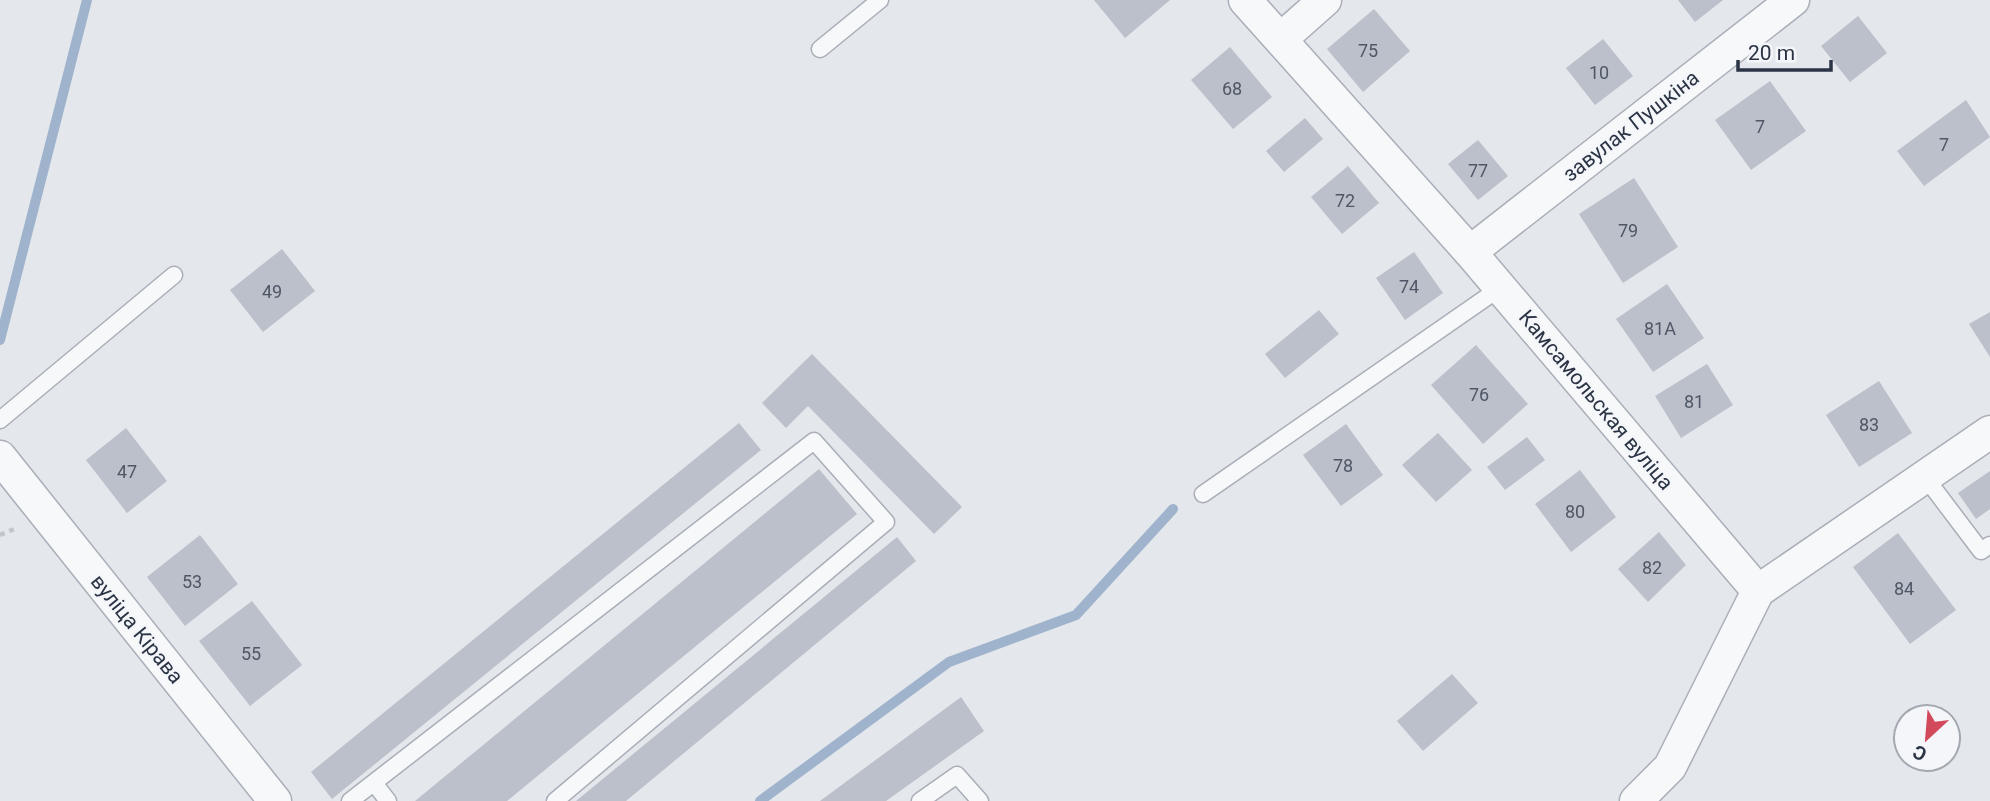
<svg xmlns="http://www.w3.org/2000/svg" width="1990" height="801" font-family="Roboto,sans-serif">
<rect width="100%" height="100%" fill="#e4e7ec"/>
<g fill="none" stroke-linecap="round" stroke-linejoin="round">
<!-- stream -->
<g stroke="#9fb4cc" stroke-width="10">
<path d="M 0,340 L 87,0"/>
<path d="M 760,801 L 949,662 L 1076,615 L 1173,509"/>
</g>
</g>
<!-- building -->
<g fill="#bbc0ca">
<path d="M 1094,0 L 1170,0 L 1125,38 Z"/>
<path d="M 1678,0 L 1723,0 L 1695,22 Z"/>
<path d="M 1374,9 L 1410,51 L 1363,92 L 1327,49 Z"/>
<path d="M 1858,16 L 1887,53 L 1850,82 L 1821,46 Z"/>
<path d="M 1603,39 L 1633,76 L 1595,105 L 1566,68 Z"/>
<path d="M 1230,47 L 1272,97 L 1233,129 L 1191,80 Z"/>
<path d="M 1770,81 L 1806,131 L 1751,170 L 1715,120 Z"/>
<path d="M 1966,100 L 1990,137 L 1924,186 L 1897,151 Z"/>
<path d="M 1305,118 L 1323,139 L 1284,172 L 1266,151 Z"/>
<path d="M 1478,140 L 1508,176 L 1478,200 L 1448,164 Z"/>
<path d="M 1348,166 L 1379,203 L 1342,234 L 1311,197 Z"/>
<path d="M 1634,178 L 1678,247 L 1623,283 L 1579,214 Z"/>
<path d="M 282,249 L 315,291 L 263,332 L 230,290 Z"/>
<path d="M 1414,252 L 1443,293 L 1405,320 L 1376,278 Z"/>
<path d="M 1667,284 L 1704,338 L 1653,372 L 1616,319 Z"/>
<path d="M 1319,310 L 1339,334 L 1285,378 L 1265,354 Z"/>
<path d="M 1990,312 L 1990,357 L 1969,324 Z"/>
<path d="M 1476,345 L 1528,404 L 1483,444 L 1431,385 Z"/>
<path d="M 812,354 L 962,507 L 934,534 L 808,406 L 786,428 L 762,403 Z"/>
<path d="M 1707,364 L 1733,405 L 1681,438 L 1655,396 Z"/>
<path d="M 1879,381 L 1912,433 L 1859,467 L 1826,415 Z"/>
<path d="M 739,423 L 761,450 L 332,799 L 311,772 Z"/>
<path d="M 1346,424 L 1383,475 L 1341,506 L 1303,455 Z"/>
<path d="M 126,428 L 167,481 L 127,513 L 86,460 Z"/>
<path d="M 1438,433 L 1472,470 L 1436,502 L 1402,465 Z"/>
<path d="M 1527,437 L 1545,460 L 1505,490 L 1487,467 Z"/>
<path d="M 819,469 L 857,514 L 507,801 L 415,801 Z"/>
<path d="M 1580,470 L 1616,517 L 1571,552 L 1535,504 Z"/>
<path d="M 1990,471 L 1990,509 L 1976,519 L 1958,493 Z"/>
<path d="M 1659,532 L 1686,565 L 1648,602 L 1618,569 Z"/>
<path d="M 1898,533 L 1956,610 L 1910,644 L 1853,567 Z"/>
<path d="M 200,535 L 238,584 L 185,626 L 147,577 Z"/>
<path d="M 897,537 L 916,561 L 626,801 L 576,801 Z"/>
<path d="M 252,601 L 302,665 L 250,706 L 199,641 Z"/>
<path d="M 1452,674 L 1478,703 L 1423,751 L 1397,721 Z"/>
<path d="M 961,697 L 984,731 L 886,801 L 820,801 Z"/>
</g>
<g fill="none" stroke-linecap="round" stroke-linejoin="round">
<!-- service casing -->
<g stroke="#a9aeb7" stroke-width="19">
<g id="service">
<path d="M 820,49 L 880,0"/>
<path d="M 0,420 L 174,275"/>
<path d="M 1925,477 L 1981,551 L 1990,545"/>
<path d="M 1203,494 L 1500,288"/>
<path d="M 374,783 L 388,801"/>
<path d="M 350,801 L 814,441 L 886,522 L 555,801"/>
<path d="M 920,801 L 957,775 L 980,801"/>
</g>
</g>
<!-- minor casing -->
<g stroke="#a9aeb7" stroke-width="35">
<g id="minor">
<path d="M 1245,0 L 1470,252 L 1758,591 L 1990,432"/>
<path d="M 1281,39 L 1325,0"/>
<path d="M 1470,252 L 1793,0"/>
<path d="M 0,457 L 275,801"/>
<path d="M 1636,801 L 1670,767 L 1758,591"/>
</g>
</g>
<!-- path -->
<path stroke="#c2c5cb" stroke-width="4.5" stroke-dasharray="5 5" stroke-linecap="butt" d="M 0,535 L 17,528"/>
<!-- service -->
<use href="#service" stroke="#f7f8fa" stroke-width="16"/>
<!-- minor -->
<use href="#minor" stroke="#f7f8fa" stroke-width="32"/>
</g>
<g text-anchor="middle" dominant-baseline="central" stroke-width="5" stroke-linejoin="round" paint-order="stroke">
<!-- number labels -->
<g font-size="18" fill="#4f5766">
<text x="1368" y="50">75</text>
<text x="1599" y="72">10</text>
<text x="1232" y="88">68</text>
<text x="1760" y="126">7</text>
<text x="1944" y="144">7</text>
<text x="1478" y="170">77</text>
<text x="1345" y="200">72</text>
<text x="1628" y="230">79</text>
<text x="1409" y="286">74</text>
<text x="272" y="291">49</text>
<text x="1660" y="328">81А</text>
<text x="1479" y="394">76</text>
<text x="1694" y="401">81</text>
<text x="1869" y="424">83</text>
<text x="1343" y="465">78</text>
<text x="127" y="471">47</text>
<text x="1575" y="511">80</text>
<text x="1652" y="567">82</text>
<text x="192" y="581">53</text>
<text x="1904" y="588">84</text>
<text x="251" y="653">55</text>
</g>
<!-- street labels -->
<g font-size="21" fill="#2b3445" stroke="#f4f6f9">
<text transform="translate(1631 126) rotate(-38)">завулак Пушкіна</text>
<text transform="translate(1596 400) rotate(50)">Камсамольская вуліца</text>
<text transform="translate(137 629) rotate(51)">вуліца Кірава</text>
</g>
</g>
<!-- north arrow -->
<g transform="translate(1927 738) rotate(206)"><circle r="33" fill="#f4f6f9" stroke="#a4a8b1" stroke-width="2"/>
<path d="M0-5L12 26L0 18L-12 26Z" fill="#d1495b"/>
<text y="-10" font-size="19" font-weight="bold" text-anchor="middle" fill="#2b3445">С</text>
</g>
<!-- scale -->
<path d="M1738 60v10h93v-10" fill="none" stroke="#2b3445" stroke-width="3.5"/>
<text x="1748" y="60" font-size="21" fill="#2b3445" stroke="#f4f6f9" stroke-width="5" paint-order="stroke">20 m</text>
</svg>
